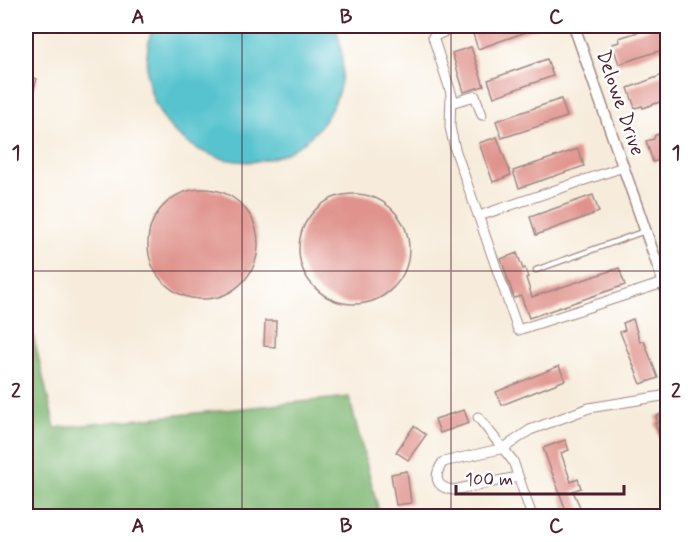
<svg xmlns="http://www.w3.org/2000/svg" width="693" height="542" font-family="Mynerve,sans-serif">
<rect width="100%" height="100%" fill="#fff"/>
<filter id="ink" filterUnits="userSpaceOnUse"><feTurbulence type="fractalNoise" baseFrequency=".0167" numOctaves="2"/><feDisplacementMap in="SourceGraphic" scale="12" xChannelSelector="R" yChannelSelector="G"/><feConvolveMatrix kernelMatrix="1 2 1 2 8 2 1 2 1" color-interpolation-filters="sRGB"/></filter>
<filter id="wash" filterUnits="userSpaceOnUse"><feTurbulence type="fractalNoise" baseFrequency=".008" numOctaves="4" result="noise"/><feDisplacementMap in="SourceGraphic" scale="24" xChannelSelector="R" yChannelSelector="G"/><feGaussianBlur stdDeviation="1.35" result="paint"/><feColorMatrix in="noise" values="0 0 0 0 0 0 0 0 0 0 0 0 0 0 0 0 0 1.4 0 .05"/><feComposite in="paint" operator="in"/></filter>
<g filter="url(#wash)">
<rect width="100%" height="100%" fill="#f7ecdb"/>
<!-- forest -->
<path fill="#80b874" stroke="#656c50" stroke-width="1.5" d="M 26,305 L 55,428 L 349,397 L 380,516 L 26,516 Z"/>
<!-- water -->
<path fill="#56c3ce" stroke="#50717c" stroke-width="1.5" d="M 153,26 L 335,26 C 345,51 345,81 333,106 C 277,215 113,150 153,26 Z"/>
<g id="blocks">
<!-- building -->
<g fill="#e0938c">
<path d="M 489,26 L 540,26 L 540,27 L 478,49 L 472,31 Z"/>
<path d="M 657,26 L 668,26 L 668,48 L 619,64 L 612,44 L 620,42 L 619,38 Z"/>
<path d="M 471,47 L 484,86 L 464,92 L 452,53 Z"/>
<path d="M 547,59 L 553,76 L 494,97 L 488,80 Z"/>
<path d="M 668,73 L 668,99 L 643,108 L 642,106 L 635,108 L 628,88 Z"/>
<path d="M 26,75 L 37,79 L 27,108 L 26,108 Z"/>
<path d="M 561,99 L 567,117 L 502,138 L 496,121 Z"/>
<path d="M 668,131 L 668,157 L 653,162 L 646,141 L 654,139 L 655,135 Z"/>
<path d="M 497,137 L 511,175 L 493,182 L 479,143 Z"/>
<path d="M 578,149 L 584,166 L 519,188 L 513,171 Z"/>
<circle cx="203" cy="244" r="55"/>
<circle cx="354" cy="249" r="55"/>
<path d="M 593,195 L 599,212 L 536,235 L 530,217 Z"/>
<path d="M 517,253 L 523,269 L 525,268 L 528,277 L 526,278 L 532,297 L 619,268 L 625,285 L 529,318 L 521,296 L 514,298 L 501,259 Z"/>
<path d="M 633,319 L 640,342 L 644,341 L 658,378 L 641,384 L 620,332 L 625,330 L 623,323 Z"/>
<path d="M 265,321 L 276,321 L 275,347 L 264,346 Z"/>
<path d="M 559,366 L 565,380 L 502,405 L 496,392 Z"/>
<path d="M 464,410 L 469,423 L 440,433 L 435,419 Z"/>
<path d="M 668,412 L 668,457 L 666,457 L 655,423 L 658,423 L 656,416 Z"/>
<path d="M 414,426 L 426,435 L 408,460 L 396,452 Z"/>
<path d="M 565,440 L 569,450 L 561,453 L 571,482 L 578,479 L 581,488 L 573,491 L 584,516 L 568,516 L 543,448 Z"/>
<path d="M 407,471 L 411,503 L 396,505 L 391,474 Z"/>
</g>
</g>
</g>
<g filter="url(#ink)">
<use href="#blocks" fill-opacity="0" stroke="#a08683" stroke-width="1.5"/>
<g fill="none" stroke-linecap="round" stroke-linejoin="round">
<!-- service casing -->
<g stroke="#a08683" stroke-width="7">
<path id="service" d="M 536,270 L 645,231"/>
</g>
<!-- minor casing -->
<g stroke="#a08683" stroke-width="11">
<g id="minor">
<path d="M 457,26 L 433,37 L 454,102 L 475,96 L 482,115"/>
<path d="M 451,93 L 450,127 L 455,149 L 518,330 L 663,283"/>
<path d="M 479,216 L 623,167"/>
<path d="M 478,417 L 513,461 L 532,516"/>
<path d="M 518,477 L 453,490 C 434,487 434,475 443,462 L 504,448 L 530,430 L 589,408 L 668,395"/>
</g>
</g>
<!-- tertiary casing -->
<g stroke="#a08683" stroke-width="13">
<path id="tertiary" d="M 574,26 L 668,295"/>
</g>
<!-- service -->
<use href="#service" stroke="#fff" stroke-width="4.5"/>
<!-- minor -->
<use href="#minor" stroke="#fff" stroke-width="9"/>
<!-- tertiary -->
<use href="#tertiary" stroke="#fff" stroke-width="10"/>
</g>
</g>
<!-- grid -->
<path fill="none" stroke="#4a1f2b" stroke-width="1.5" stroke-opacity="0.55" d="M 242,26 L 242,516M 451,26 L 451,516M 26,271 L 668,271"/>
<g text-anchor="middle" dominant-baseline="central" stroke-width="5" stroke-linejoin="round" paint-order="stroke">
<!-- street labels -->
<g font-size="20" fill="#4a1f2b" stroke="#fff">
<text transform="translate(620 103) rotate(71)">Delowe Drive</text>
</g>
</g>
<!-- margin -->
<rect width="693" height="542" fill="none" stroke="#fff" stroke-width="66"/>
<!-- scale -->
<path d="M456 485v9h168v-9" fill="none" stroke="#4a1f2b" stroke-width="3"/>
<text x="465" y="485" font-size="18" fill="#4a1f2b" stroke="#ffffff" stroke-width="4.5" paint-order="stroke">100 m</text>
<rect x="33" y="33" width="627" height="476" fill="none" stroke="#4a1f2b" stroke-width="2"/>
<g font-size="20" text-anchor="middle" font-weight="bold" fill="#4a1f2b">
<text x="138" y="23">A</text>
<text x="346" y="23">B</text>
<text x="556" y="23">C</text>
<text x="16" y="159">1</text>
<text x="676" y="159">1</text>
<text x="16" y="397">2</text>
<text x="676" y="397">2</text>
<text x="138" y="532">A</text>
<text x="346" y="532">B</text>
<text x="556" y="532">C</text>
</g>
</svg>
